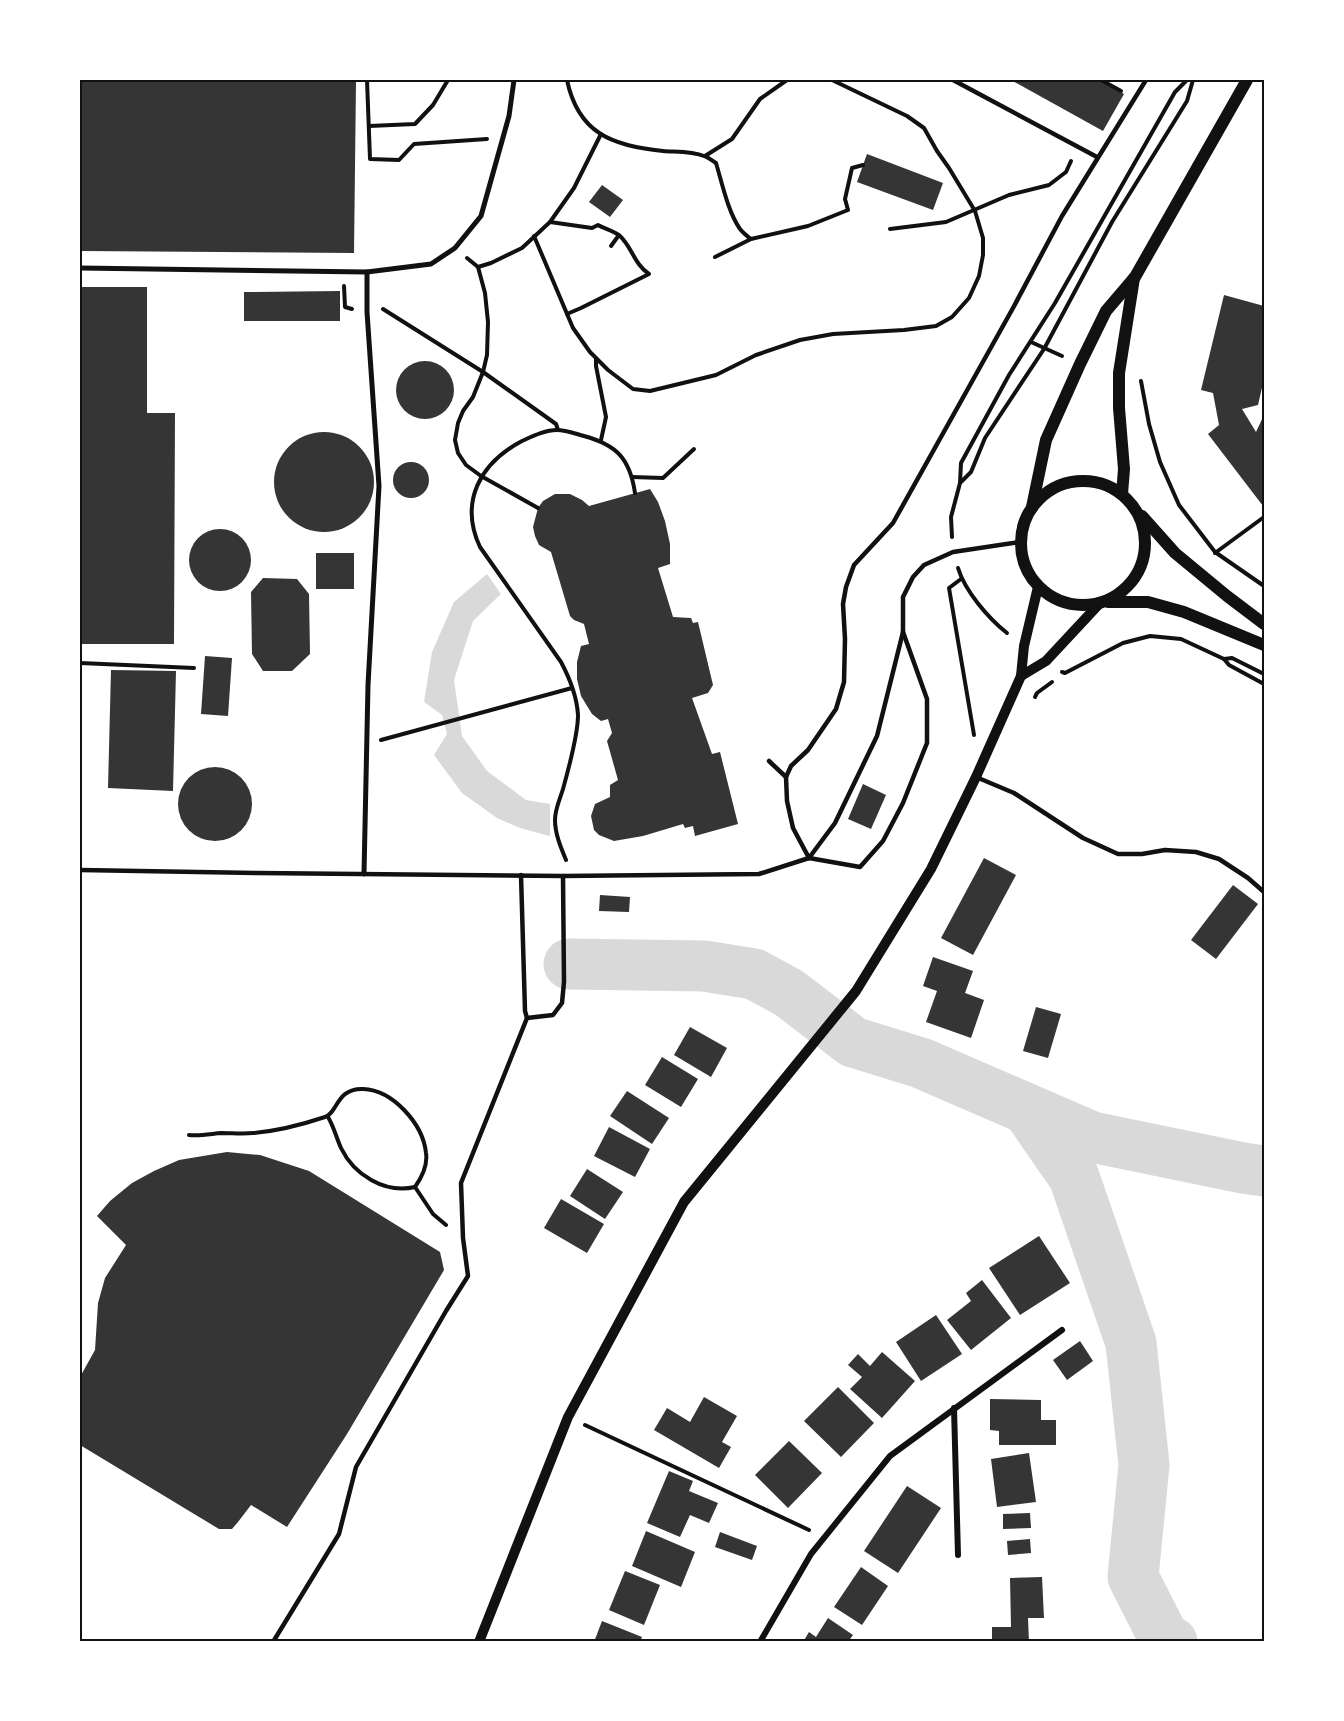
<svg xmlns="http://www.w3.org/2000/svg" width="1344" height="1721" font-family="'DM Sans',sans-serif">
<rect width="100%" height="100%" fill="#fff"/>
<!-- water -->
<path fill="#d9d9d9" d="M 487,574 L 501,594 L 473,621 L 454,680 L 462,736 L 487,771 L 526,800 L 550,804 L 550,836 L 520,828 L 497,818 L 462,793 L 434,755 L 447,734 L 442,715 L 424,702 L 432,652 L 454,602 Z"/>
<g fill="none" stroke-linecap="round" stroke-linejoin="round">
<!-- river -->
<g stroke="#d9d9d9" stroke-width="51">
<path d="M 569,964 L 704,966 L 754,974 L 789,993 L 853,1042 L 921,1063 L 1092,1137 L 1243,1168 L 1264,1171"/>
<path d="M 1027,1109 L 1074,1177 L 1131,1343 L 1144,1465 L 1133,1577 L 1164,1638 L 1172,1642"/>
</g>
</g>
<!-- building -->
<g fill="#353535">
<path d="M 80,80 L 356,80 L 354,253 L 80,251 Z"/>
<path d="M 1011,80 L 1098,80 L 1124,94 L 1103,131 Z"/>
<path d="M 867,154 L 943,183 L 933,210 L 857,182 Z"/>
<path d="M 602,185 L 623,200 L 610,217 L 589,202 Z"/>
<path d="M 80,287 L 147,287 L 147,413 L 175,413 L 174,644 L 80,644 Z"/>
<path d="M 340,291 L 340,321 L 244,321 L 244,292 Z"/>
<path d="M 1224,295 L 1264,306 L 1264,379 L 1258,405 L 1242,409 L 1256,432 L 1264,415 L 1264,504 L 1263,506 L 1208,434 L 1219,425 L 1213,393 L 1201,390 Z"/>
<circle cx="425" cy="390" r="29"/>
<circle cx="324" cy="482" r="50"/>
<circle cx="411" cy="480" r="18"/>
<path d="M 650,489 L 658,502 L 665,521 L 670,544 L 670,564 L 658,568 L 673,617 L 691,618 L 693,623 L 698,622 L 713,685 L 708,693 L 692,698 L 712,754 L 720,752 L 738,824 L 695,836 L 693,826 L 685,828 L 683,824 L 643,836 L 614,841 L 599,835 L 594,830 L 591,816 L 595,804 L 610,797 L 610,785 L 618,780 L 607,741 L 612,733 L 608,719 L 601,721 L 592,714 L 581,696 L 577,679 L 577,662 L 581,646 L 589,644 L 584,624 L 574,620 L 570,616 L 551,552 L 539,545 L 535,536 L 533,527 L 538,508 L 543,501 L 555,494 L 570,494 L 582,500 L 589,506 Z"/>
<circle cx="220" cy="560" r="31"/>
<rect x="316" y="553" width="38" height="36"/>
<path d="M 263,578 L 297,579 L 309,594 L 310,654 L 292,671 L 263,671 L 252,654 L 251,592 Z"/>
<path d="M 205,656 L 232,658 L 228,716 L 201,714 Z"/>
<path d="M 111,670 L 176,671 L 173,791 L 108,788 Z"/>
<circle cx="215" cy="804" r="37"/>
<path d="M 863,784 L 886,795 L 871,829 L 848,819 Z"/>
<path d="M 984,858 L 1016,875 L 973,955 L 941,938 Z"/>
<path d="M 1233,885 L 1258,904 L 1216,959 L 1191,940 Z"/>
<path d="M 600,895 L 630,897 L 629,912 L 599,911 Z"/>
<path d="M 933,957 L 973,971 L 965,993 L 984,1000 L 971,1038 L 926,1022 L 937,991 L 923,986 Z"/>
<path d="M 1036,1007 L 1061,1014 L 1048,1058 L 1023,1051 Z"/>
<path d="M 690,1027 L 727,1048 L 711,1077 L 674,1055 Z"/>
<path d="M 662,1057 L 698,1079 L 681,1107 L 645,1085 Z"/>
<path d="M 627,1091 L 669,1118 L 652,1144 L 610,1116 Z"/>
<path d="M 609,1127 L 650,1149 L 635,1177 L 594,1156 Z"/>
<path d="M 227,1152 L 260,1155 L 309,1171 L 440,1252 L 444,1270 L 347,1434 L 287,1527 L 251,1505 L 238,1522 L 232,1529 L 219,1529 L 80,1445 L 80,1377 L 95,1350 L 98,1303 L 105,1278 L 126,1245 L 97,1216 L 110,1201 L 132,1183 L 154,1171 L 179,1160 Z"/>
<path d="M 587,1169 L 623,1192 L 605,1219 L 570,1196 Z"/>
<path d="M 561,1199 L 604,1224 L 587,1253 L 544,1228 Z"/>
<path d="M 1039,1236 L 1070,1283 L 1020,1315 L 989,1268 Z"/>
<path d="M 982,1280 L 1011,1318 L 971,1350 L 947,1320 L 971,1301 L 966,1293 Z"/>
<path d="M 936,1315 L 962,1354 L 921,1381 L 896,1342 Z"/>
<path d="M 1080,1341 L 1093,1361 L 1067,1380 L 1053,1360 Z"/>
<path d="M 882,1352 L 915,1381 L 882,1418 L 850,1389 L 862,1377 L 848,1365 L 858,1354 L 870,1366 Z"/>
<path d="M 838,1387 L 874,1423 L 841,1457 L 804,1421 Z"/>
<path d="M 704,1397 L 737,1416 L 722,1442 L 731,1447 L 719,1468 L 654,1430 L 667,1408 L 690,1422 Z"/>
<path d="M 990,1399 L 1041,1400 L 1041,1420 L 1056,1420 L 1056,1445 L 999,1445 L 999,1431 L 990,1430 Z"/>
<path d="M 789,1441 L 822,1473 L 788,1508 L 755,1475 Z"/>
<path d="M 1029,1453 L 1036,1502 L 997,1507 L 991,1459 Z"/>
<path d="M 669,1471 L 693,1481 L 689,1491 L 718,1503 L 709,1523 L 690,1515 L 680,1537 L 647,1523 Z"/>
<path d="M 907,1486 L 941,1508 L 898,1573 L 864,1551 Z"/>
<path d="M 1030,1513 L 1031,1528 L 1003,1529 L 1003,1514 Z"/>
<path d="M 646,1531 L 695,1552 L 681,1587 L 632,1566 Z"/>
<path d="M 720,1532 L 757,1546 L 752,1560 L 715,1547 Z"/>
<path d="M 1030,1539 L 1031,1553 L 1008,1555 L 1007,1541 Z"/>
<path d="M 861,1567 L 888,1586 L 862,1625 L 834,1607 Z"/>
<path d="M 625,1571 L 660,1585 L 644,1625 L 609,1610 Z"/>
<path d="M 1042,1577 L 1044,1618 L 1028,1618 L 1029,1642 L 992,1642 L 992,1627 L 1011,1627 L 1010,1578 Z"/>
<path d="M 828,1618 L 853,1635 L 848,1642 L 803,1642 L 809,1632 L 816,1637 Z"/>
<path d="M 602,1621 L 642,1637 L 640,1642 L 594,1642 Z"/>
</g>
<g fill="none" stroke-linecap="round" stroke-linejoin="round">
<!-- path -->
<g stroke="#111" stroke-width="4">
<path d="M 367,80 L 370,159 L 399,160 L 414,144 L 487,139"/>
<path d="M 567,80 C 578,133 612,146 663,151 C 676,152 692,151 704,156 C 708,157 713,161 716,163 C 722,183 728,212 740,229 C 743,233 747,236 751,239 L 808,226 L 848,210 L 845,199 L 852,168 L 863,165"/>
<path d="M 1101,80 L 1121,91"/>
<path d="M 369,126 L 415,124 L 433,105 L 448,80"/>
<path d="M 705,156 L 732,139 L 760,99 L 787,80"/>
<path d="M 550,222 L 592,228 L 598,225 C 605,229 614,231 620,236 C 632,247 634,264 649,274 L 581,308 L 567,314"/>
<path d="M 890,229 L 946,222 L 1009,195 L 1049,185 L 1066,172 L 1071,161"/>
<path d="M 534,236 L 573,328 L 590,352 L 608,370 L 633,389 L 650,391 L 716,375 L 756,355 L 800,340 L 833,334 L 904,330 L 936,326 L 952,317 L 969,298 L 979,276 L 983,255 L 983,238 L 975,211 L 949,168 L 937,151 L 924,128 L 907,116 L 832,80"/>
<path d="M 611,246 L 619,235"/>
<path d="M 715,257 L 751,239"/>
<path d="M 467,258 L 478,267 L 485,293 L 488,322 L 487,355 L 483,372 L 473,397 L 463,411 L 458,423 L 455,440 L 458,453 L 466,465 L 481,476 L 538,508"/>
<path d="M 478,267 L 491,263 L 522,248 L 550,222 L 574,188 L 601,134"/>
<path d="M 344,286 L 345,307 L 352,309"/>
<path d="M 383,309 L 483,372 L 556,424 L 558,430"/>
<path d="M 1031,342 L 1062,356"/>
<path d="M 596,359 L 596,366 L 606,417 L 601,440"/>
<path d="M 1141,381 L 1149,424 L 1160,462 L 1179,505 L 1215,552 L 1264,586"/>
<path d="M 632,477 L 663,478 L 694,449"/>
<path d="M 961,482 L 971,472 L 985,438 L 1044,349 L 1112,222 L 1187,101 L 1193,80"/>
<path d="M 952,537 L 951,517 L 960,483 L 961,463 L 1009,375 L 1055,303 L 1175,92 L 1187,80"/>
<path d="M 1215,553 L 1264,517"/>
<path d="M 958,568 C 965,591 988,618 1007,633"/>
<path d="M 961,579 L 949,588 L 974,735"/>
<path d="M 1224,659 L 1232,658 L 1264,674"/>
<path d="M 80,663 L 194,668"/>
<path d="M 1062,672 L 1065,673 L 1123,643 L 1150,636 L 1181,639 L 1224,659 L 1229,665 L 1264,684"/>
<path d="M 1035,697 L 1037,693 L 1052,682"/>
<path d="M 381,740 L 572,688"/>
<path d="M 566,860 C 561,848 555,834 555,820 C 555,809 560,799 563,789 C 568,771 578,733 578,715 C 577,698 569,677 561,662 L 480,547 C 459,502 480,463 522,441 C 533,436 545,430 557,430 C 566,430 576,434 584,436 C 617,445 630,459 635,493"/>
<path d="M 328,1117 C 334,1127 336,1137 341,1148 C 354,1175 385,1194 415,1187"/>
<path d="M 189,1135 C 200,1136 210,1134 221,1133 C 232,1133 243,1134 253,1133 C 278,1131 301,1125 325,1117 C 338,1113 336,1088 363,1089 C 393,1090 423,1124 426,1153 C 428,1166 422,1177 415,1187 L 433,1214 L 446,1225"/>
<path d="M 585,1425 L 809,1530"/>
</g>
<!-- service -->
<g stroke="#111" stroke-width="4.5">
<path d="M 953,80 L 1097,157"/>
<path d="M 769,761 L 786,777"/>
<path d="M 976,777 L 1014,793 L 1083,838 L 1118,854 L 1142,854 L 1165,850 L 1196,852 L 1219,859 L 1248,878 L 1264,892"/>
<path d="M 809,858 L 793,828 L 787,801 L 786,777 L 791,766 L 808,750 L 836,709 L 844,682 L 845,639 L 843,604 L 846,587 L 854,565 L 893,523 L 1013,308 L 1062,216 L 1146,80"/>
<path d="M 809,858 L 835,823 L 877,736 L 903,632 L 903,597 L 913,577 L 924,565 L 953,552 L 1020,542"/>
<path d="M 80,870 L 258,873 L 563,876 L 759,874 L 809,858 L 860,867 L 883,841 L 903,803 L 927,743 L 927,699 L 903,632"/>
<path d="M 527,1018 L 553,1015 L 562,1003 L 564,982 L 563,876"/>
<path d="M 273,1642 L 339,1534 L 356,1467 L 446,1311 L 468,1276 L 463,1238 L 461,1183 L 527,1018 L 525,1011 L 521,875"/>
</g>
<!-- pedestrian -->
<g stroke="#111" stroke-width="5">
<path d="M 80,268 L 367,272"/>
<path d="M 364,874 L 368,685 L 379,486 L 367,312 L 367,272 L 431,264 L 455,248 L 481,216 L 509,116 L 514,80"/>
</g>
<!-- minor -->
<g stroke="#111" stroke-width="6">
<path d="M 954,1408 L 958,1555"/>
<path d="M 760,1642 L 811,1554 L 890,1456 L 1062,1330"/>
</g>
<!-- tertiary -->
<g stroke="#111" stroke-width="10">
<path d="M 1021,676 L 1046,661 L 1100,603"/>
<path d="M 479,1642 L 568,1417 L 684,1202 L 856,991 L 931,869 L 976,777 L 1021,676 L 1024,646 L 1038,587"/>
</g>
<!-- secondary -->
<g stroke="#111" stroke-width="12">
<circle cx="1083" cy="543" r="62"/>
<path d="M 1122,494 L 1124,469 L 1119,408 L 1119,373 L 1134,278"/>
<path d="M 1032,507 L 1046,440 L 1080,364 L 1106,311 L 1135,277 L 1247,80"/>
<path d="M 1142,516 L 1175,553 L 1227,596 L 1264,624"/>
<path d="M 1108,602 L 1148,602 L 1184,612 L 1264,645"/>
</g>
</g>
<!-- border -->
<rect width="1344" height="1721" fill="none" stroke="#ffffff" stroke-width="162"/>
<rect x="81" y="81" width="1182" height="1559" fill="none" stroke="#111" stroke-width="2"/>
</svg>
